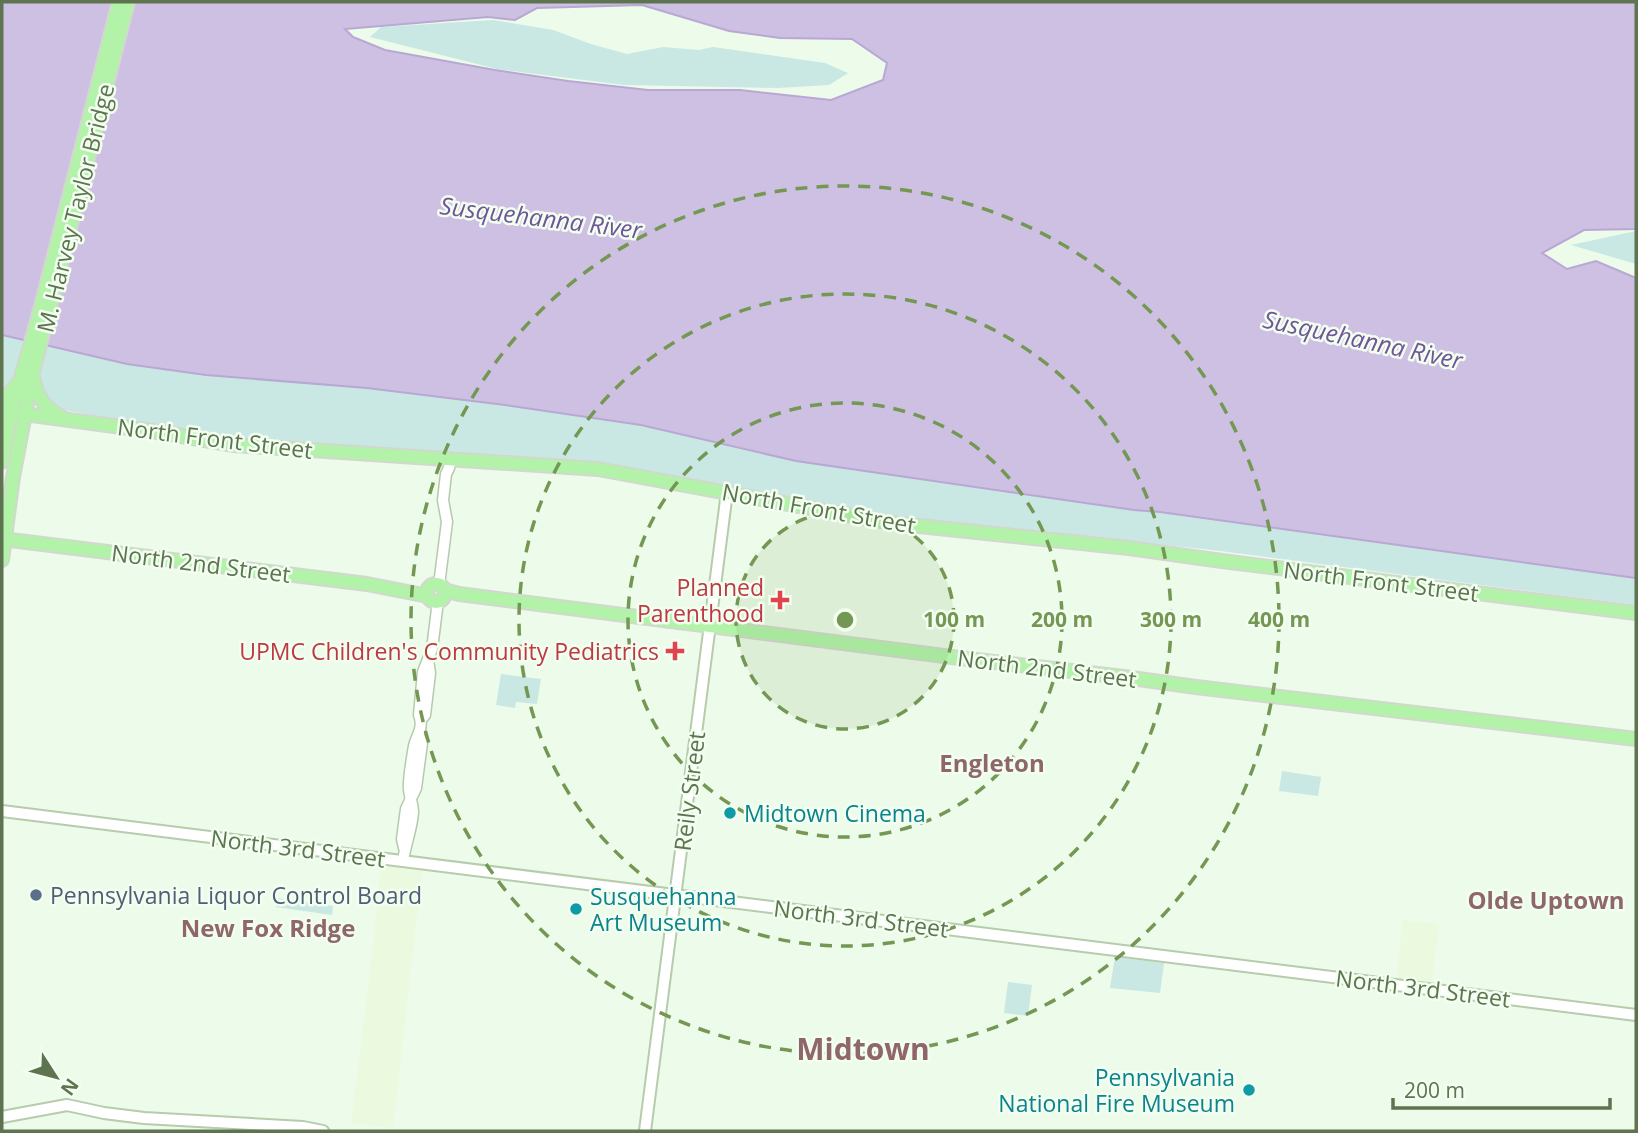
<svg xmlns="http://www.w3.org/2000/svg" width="1638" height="1133" font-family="'Open Sans',sans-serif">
<rect width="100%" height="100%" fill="#ecfbea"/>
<!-- commercial -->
<g fill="#ebfadf">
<path d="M 382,859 L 423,864 L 393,1128 L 351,1123 L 370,971 Z"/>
<path d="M 1403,920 L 1439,924 L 1432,983 L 1396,979 Z"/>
</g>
<!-- green -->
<g fill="#c9e8e3">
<path d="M 493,20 L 553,30 L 591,44 L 627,54 L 663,47 L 699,50 L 713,47 L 825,63 L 848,73 L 829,85 L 778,88 L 624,85 L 497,69 L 370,37 L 381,27 Z"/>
<path d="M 1636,231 L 1636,264 L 1571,245 Z"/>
<path d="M 2,335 L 127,364 L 206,375 L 367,388 L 505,405 L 641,425 L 796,461 L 1134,510 L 1160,512 L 1636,578 L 1636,605 L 1212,550 L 886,516 L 826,506 L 609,464 L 229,438 L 2,400 Z"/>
<path d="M 501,674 L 541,679 L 537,704 L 516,702 L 515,708 L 496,705 Z"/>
<path d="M 1282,771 L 1321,777 L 1318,796 L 1279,791 Z"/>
<path d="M 277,898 L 333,906 L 332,915 L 276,907 Z"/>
<path d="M 1115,957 L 1164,963 L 1160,993 L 1110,988 Z"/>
<path d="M 1008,982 L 1032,985 L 1028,1016 L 1004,1013 Z"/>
</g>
<!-- water -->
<path fill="#cdc0e3" stroke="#b9a7d4" stroke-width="2" fill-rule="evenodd" d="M 2,2 L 1636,2 L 1636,229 L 1584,230 L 1542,253 L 1567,269 L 1596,261 L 1636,278 L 1636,578 L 1160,512 L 1134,510 L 796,461 L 641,425 L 505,405 L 367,388 L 206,375 L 127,364 L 2,335 ZM 642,5 L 729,31 L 780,38 L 852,39 L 887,63 L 883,80 L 831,100 L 740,90 L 648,90 L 568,81 L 495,70 L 385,50 L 353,37 L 345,29 L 488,17 L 515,20 L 537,8 Z"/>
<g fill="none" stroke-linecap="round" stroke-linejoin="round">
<!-- tertiary casing -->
<g stroke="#b7c9ad" stroke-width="13">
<g id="tertiary">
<path d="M 439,585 L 447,522 L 443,500 L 446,474 L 449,468 L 451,459"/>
<path d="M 421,720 L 425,715 L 430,673 L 428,660"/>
<path d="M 404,848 L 402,839 L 406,809 L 416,788 L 422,743 L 419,736"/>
<path d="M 403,861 C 405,845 412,829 413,812 C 413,805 410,798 409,790 C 408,779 412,758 414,746 C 417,734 424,728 419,715 L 423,672 L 432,649 L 438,601"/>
</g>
</g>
<!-- secondary casing -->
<g stroke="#b6ccac" stroke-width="14">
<g id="secondary">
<path d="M 2,811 L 1636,1015"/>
<path d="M 2,1117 L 67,1105 L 104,1113 L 144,1118 L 303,1127 L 323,1131"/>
<path d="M 645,1131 L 727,492"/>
</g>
</g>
<!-- primary casing -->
<g stroke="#d2d8ce" stroke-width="16">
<g id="primary">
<path d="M 34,380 C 37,399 47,409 64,419"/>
<path d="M 2,399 L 9,394 L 17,384"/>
<path d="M 2,411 L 152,431 L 234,445 L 598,469 L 891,523 L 1129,548 L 1222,561 L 1636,613"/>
<path d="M 2,462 L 11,413 L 39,314 L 119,2"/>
<path d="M 2,539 L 367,584 L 428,596"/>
<path d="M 2,560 L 13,477 L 33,372 L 128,2"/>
<circle cx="436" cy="593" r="9"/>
<path d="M 444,590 L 459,594 L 960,658 L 1124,677 L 1196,687 L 1636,739"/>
</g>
</g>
<!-- tertiary -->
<use href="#tertiary" stroke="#fff" stroke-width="10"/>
<!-- secondary -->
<use href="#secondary" stroke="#fff" stroke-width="10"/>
<!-- primary -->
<use href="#primary" stroke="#b2f3a9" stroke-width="12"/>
</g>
<!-- distance rings -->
<circle cx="845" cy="620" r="109" fill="#749753" fill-opacity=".12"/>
<g fill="none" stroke="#749753" stroke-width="3.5" stroke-dasharray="12 9">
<circle cx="845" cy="620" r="109"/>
<circle cx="845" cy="620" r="217"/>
<circle cx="845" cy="620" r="326"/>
<circle cx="845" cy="620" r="434"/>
</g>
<!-- markers -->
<g fill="#e0444e" stroke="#f2fef0" stroke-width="2.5">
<path d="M776.5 589.5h7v7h7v7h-7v7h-7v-7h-7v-7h7z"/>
<path d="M671.5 640.5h7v7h7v7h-7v7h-7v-7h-7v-7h7z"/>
</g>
<g fill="#0f9aa8" stroke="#f2fef0" stroke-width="2.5">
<circle cx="730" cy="813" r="7"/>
<circle cx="576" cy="909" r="7"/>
<circle cx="1249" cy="1090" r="7"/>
</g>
<circle fill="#5c6f8a" stroke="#f2fef0" stroke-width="2.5" cx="36" cy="895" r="7"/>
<g text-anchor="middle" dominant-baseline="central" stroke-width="5" stroke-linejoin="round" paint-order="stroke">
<!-- street labels -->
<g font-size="23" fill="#5e734f" stroke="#f2fef0">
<text transform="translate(75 208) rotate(-76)">M. Harvey Taylor Bridge</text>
<text transform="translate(215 438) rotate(7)">North Front Street</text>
<text transform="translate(819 508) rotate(10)">North Front Street</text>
<text transform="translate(201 563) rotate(7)">North 2nd Street</text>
<text transform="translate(1381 581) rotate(7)">North Front Street</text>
<text transform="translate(1047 668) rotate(7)">North 2nd Street</text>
<text transform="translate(689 791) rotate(-83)">Reily Street</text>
<text transform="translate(298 848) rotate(7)">North 3rd Street</text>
<text transform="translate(861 918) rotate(7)">North 3rd Street</text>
<text transform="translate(1423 988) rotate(7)">North 3rd Street</text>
</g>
<!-- health labels -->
<g font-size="23" fill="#be3a42" stroke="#f2fef0" text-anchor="end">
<text x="764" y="587">Planned<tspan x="764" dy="26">Parenthood</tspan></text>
<text x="659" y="651">UPMC Children's Community Pediatrics</text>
</g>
<!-- culture labels -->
<g font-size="23" fill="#0d838f" stroke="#f2fef0" text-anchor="start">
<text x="744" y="813">Midtown Cinema</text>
<text x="590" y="896">Susquehanna<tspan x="590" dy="26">Art Museum</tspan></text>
<text x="1235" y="1077" text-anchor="end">Pennsylvania<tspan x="1235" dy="26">National Fire Museum</tspan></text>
</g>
<!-- service labels -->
<g font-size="23" fill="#4e5e75" stroke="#f2fef0" text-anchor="start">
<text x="50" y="895">Pennsylvania Liquor Control Board</text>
</g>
<!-- water labels -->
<g font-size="24" font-style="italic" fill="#715599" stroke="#f2fef0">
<text transform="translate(541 217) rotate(7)">Susquehanna River</text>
<text transform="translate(1363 339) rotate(12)">Susquehanna River</text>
</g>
<!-- neighbourhood labels -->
<g font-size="24" font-weight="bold" fill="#8f676b" stroke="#f2fef0">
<text x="992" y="762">Engleton</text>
<text x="1546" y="899">Olde Uptown</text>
<text x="268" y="927">New Fox Ridge</text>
</g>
<!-- district labels -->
<g font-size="30" font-weight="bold" fill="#8f676b" stroke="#f2fef0">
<text x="863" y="1048">Midtown</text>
</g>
</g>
<circle cx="845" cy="620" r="10" fill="#749753" stroke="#f2fef0" stroke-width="3.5"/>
<g font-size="21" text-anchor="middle" font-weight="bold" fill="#749753" stroke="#f2fef0" stroke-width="5" stroke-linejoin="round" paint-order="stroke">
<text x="954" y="627">100 m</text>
<text x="1062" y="627">200 m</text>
<text x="1171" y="627">300 m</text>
<text x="1279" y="627">400 m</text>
</g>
<!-- border -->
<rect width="1638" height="1133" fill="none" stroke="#5e734f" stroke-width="7"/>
<!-- north arrow -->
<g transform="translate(56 1077) rotate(126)" stroke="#f2fef0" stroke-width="5" paint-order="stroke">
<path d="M0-5L12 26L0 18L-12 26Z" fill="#5e734f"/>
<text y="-10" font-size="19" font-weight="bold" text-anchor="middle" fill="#5e734f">N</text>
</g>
<!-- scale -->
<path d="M1393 1098v10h217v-10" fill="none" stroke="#5e734f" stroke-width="3.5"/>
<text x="1404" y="1098" font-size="21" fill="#5e734f" stroke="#f2fef0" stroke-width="5" paint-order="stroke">200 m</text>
</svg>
